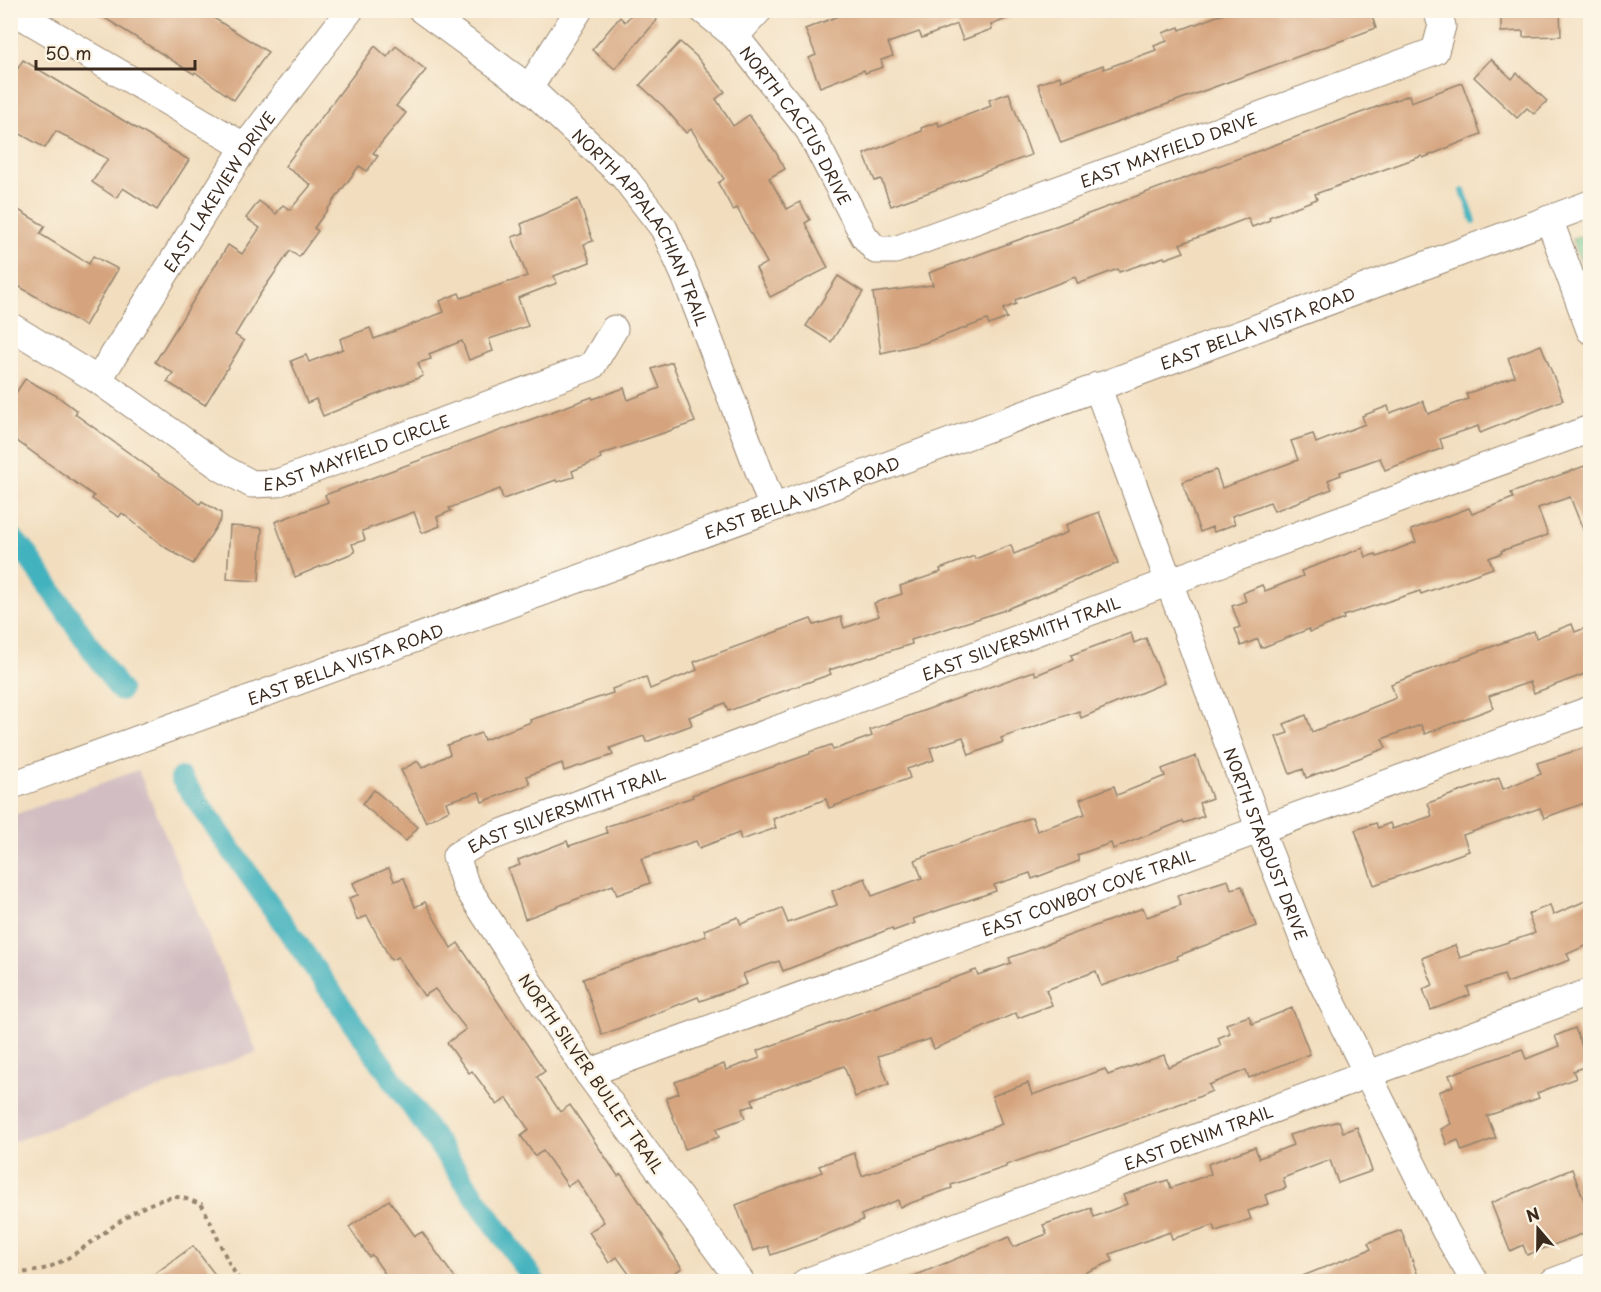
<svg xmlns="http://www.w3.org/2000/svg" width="1601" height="1292" font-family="'Playpen Sans',sans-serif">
<rect width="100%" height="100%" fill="#fcf5e5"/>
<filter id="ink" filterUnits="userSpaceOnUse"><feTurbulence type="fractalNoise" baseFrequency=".0167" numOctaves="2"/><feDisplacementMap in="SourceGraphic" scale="12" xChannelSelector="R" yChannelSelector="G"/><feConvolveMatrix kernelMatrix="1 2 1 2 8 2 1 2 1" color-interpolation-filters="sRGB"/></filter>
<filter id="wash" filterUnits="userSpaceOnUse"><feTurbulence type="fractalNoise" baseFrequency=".008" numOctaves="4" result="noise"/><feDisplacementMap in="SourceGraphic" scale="24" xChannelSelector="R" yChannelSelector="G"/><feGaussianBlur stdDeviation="1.35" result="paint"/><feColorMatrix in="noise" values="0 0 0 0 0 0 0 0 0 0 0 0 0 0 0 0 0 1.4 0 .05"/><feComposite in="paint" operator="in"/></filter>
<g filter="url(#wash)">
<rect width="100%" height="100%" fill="#f2debf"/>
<!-- industrial -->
<path fill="#d2bec2" d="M 138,770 L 257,1052 L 11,1143 L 11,816 Z"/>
<!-- green -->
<path fill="#71c88d" stroke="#567956" stroke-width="1.5" d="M 1590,233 L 1590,286 L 1572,239 Z"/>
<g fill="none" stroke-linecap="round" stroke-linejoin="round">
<!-- stream -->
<path stroke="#43b2be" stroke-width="6" d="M 1463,191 L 1474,221"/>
<!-- canal -->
<g stroke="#43b2be" stroke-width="22">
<path d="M 10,535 L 27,555 L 120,690"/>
<path d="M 181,778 L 535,1282"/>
</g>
</g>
<g id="blocks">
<!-- building -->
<g fill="#d5a47e">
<path d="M 92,10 L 201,10 L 268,52 L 234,100 L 195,72 L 194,74 Z"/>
<path d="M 635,10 L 645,10 L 657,20 L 615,69 L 592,50 L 620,17 L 625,22 Z"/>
<path d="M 854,10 L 1024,10 L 1024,12 L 991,25 L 992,29 L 963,40 L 957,24 L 922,38 L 919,32 L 888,43 L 893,56 L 881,60 L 883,67 L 865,73 L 864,70 L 820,87 L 809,58 L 816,55 L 805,29 Z"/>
<path d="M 1233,10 L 1370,10 L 1376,28 L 1061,143 L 1038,84 L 1060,76 L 1061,81 L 1103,65 L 1104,69 L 1156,50 L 1154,46 L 1167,41 L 1163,33 L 1179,27 L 1180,30 Z"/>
<path d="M 1501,10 L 1560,10 L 1561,36 L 1523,37 L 1523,31 L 1501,32 Z"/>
<path d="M 680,42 L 696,56 L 725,92 L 716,99 L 733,126 L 749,115 L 775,151 L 785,169 L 769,178 L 787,209 L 800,202 L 810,220 L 805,223 L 828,268 L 770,297 L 756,268 L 767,263 L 737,208 L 733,210 L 718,183 L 724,179 L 691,129 L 686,133 L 664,107 L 640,85 Z"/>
<path d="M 375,46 L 387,57 L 396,46 L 426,70 L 396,106 L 406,113 L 373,153 L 378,156 L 367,171 L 359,166 L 314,228 L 318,231 L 299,257 L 290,251 L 258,297 L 235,335 L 244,341 L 205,405 L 167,382 L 173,373 L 155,362 L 228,245 L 242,254 L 260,228 L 246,218 L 259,201 L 276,214 L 283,205 L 290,210 L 311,185 L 285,166 Z"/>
<path d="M 1491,59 L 1512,79 L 1517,73 L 1547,101 L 1534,114 L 1527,108 L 1517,118 L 1474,77 Z"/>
<path d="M 23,60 L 189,160 L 157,210 L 123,188 L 116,198 L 92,182 L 108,159 L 56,131 L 45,148 L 10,128 L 10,81 Z"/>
<path d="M 1462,83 L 1481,134 L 1423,158 L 1422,156 L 1315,194 L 1317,199 L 1269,217 L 1270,220 L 1252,227 L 1248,218 L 1204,235 L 1180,244 L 1184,252 L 1165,259 L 1164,257 L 1119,272 L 1118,269 L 1078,284 L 1075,277 L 1015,300 L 1016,304 L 1003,309 L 1007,318 L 989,325 L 987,320 L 924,343 L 881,353 L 873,293 L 933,285 L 929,273 L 1409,95 L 1411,102 Z"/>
<path d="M 1009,93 L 1031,155 L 891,206 L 881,179 L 875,181 L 864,154 L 922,131 L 921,128 L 938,122 L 939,126 L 991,106 L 989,100 Z"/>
<path d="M 578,199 L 593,241 L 584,244 L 590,262 L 554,276 L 557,283 L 518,298 L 528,326 L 489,339 L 493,351 L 469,360 L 462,341 L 429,354 L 431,359 L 418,363 L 423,376 L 323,416 L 316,399 L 307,403 L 291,361 L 306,355 L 309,362 L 343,349 L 340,339 L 370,328 L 374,339 L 444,312 L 440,301 L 459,293 L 461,298 L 527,276 L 512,237 L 524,233 L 521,224 Z"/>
<path d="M 10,205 L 45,226 L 40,234 L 89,264 L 93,256 L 118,269 L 85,326 L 10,281 Z"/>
<path d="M 838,276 L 863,292 L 831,342 L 806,326 Z"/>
<path d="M 1541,345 L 1563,400 L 1480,433 L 1478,426 L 1440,439 L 1443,448 L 1385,470 L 1380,458 L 1340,472 L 1341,475 L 1328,480 L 1332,489 L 1274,511 L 1270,502 L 1232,516 L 1235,524 L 1214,532 L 1212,527 L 1200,532 L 1182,482 L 1216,470 L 1222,488 L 1298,460 L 1291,441 L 1313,434 L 1316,443 L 1365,424 L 1362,416 L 1388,406 L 1390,413 L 1423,401 L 1428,414 L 1468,399 L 1466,394 L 1515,376 L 1508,358 Z"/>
<path d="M 672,362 L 695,422 L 600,455 L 601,459 L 572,471 L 574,477 L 557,482 L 556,480 L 503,499 L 500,489 L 449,508 L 451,511 L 437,517 L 440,526 L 422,533 L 414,512 L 362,531 L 365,540 L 352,544 L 355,552 L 295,577 L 275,522 L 328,502 L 325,495 L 592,397 L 593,399 L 624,388 L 628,400 L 660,388 L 652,369 Z"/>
<path d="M 25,379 L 57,396 L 77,411 L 75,414 L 200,504 L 202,501 L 221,513 L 221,519 L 193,564 L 166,548 L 122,513 L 119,517 L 92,499 L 94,496 L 10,436 L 10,402 Z"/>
<path d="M 1590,464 L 1590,547 L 1570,497 L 1538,508 L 1548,535 L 1501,551 L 1502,553 L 1489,558 L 1493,568 L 1421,594 L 1420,591 L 1343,616 L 1344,619 L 1310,632 L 1309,629 L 1261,648 L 1258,639 L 1241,646 L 1235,629 L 1240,627 L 1232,606 L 1246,601 L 1243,593 L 1262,585 L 1265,591 L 1303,576 L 1301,571 L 1363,548 L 1366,557 L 1376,554 L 1377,557 L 1416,542 L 1411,530 L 1469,508 L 1472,514 L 1513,498 L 1511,493 Z"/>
<path d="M 1099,512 L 1118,563 L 1002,611 L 911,640 L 912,644 L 829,670 L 831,674 L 728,711 L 725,703 L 689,717 L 692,725 L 646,742 L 644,736 L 610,748 L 613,755 L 564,771 L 562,763 L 543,770 L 527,776 L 530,784 L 482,802 L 479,792 L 446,802 L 449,810 L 426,822 L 401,770 L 418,761 L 422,768 L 450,754 L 447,745 L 481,733 L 484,740 L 531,722 L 530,720 L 613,693 L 612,689 L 646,677 L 650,689 L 697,670 L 694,662 L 811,619 L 814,625 L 841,617 L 844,628 L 879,616 L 874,603 L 902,594 L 900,586 L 941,572 L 940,569 L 974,556 L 975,559 L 1011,545 L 1014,554 L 1068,532 L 1066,525 Z"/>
<path d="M 230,526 L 262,528 L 259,581 L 227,579 Z"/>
<path d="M 1572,624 L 1575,632 L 1590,626 L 1590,672 L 1534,693 L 1530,682 L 1489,696 L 1493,708 L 1425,734 L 1421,725 L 1382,739 L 1386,748 L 1306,778 L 1303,769 L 1290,774 L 1276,737 L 1288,733 L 1284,724 L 1306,715 L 1312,732 L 1396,698 L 1391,684 L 1534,631 L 1536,638 Z"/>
<path d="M 1131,633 L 1134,643 L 1146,638 L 1164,683 L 1081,718 L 1079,711 L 1001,738 L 1003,742 L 969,755 L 963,737 L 930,748 L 934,760 L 907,769 L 910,778 L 829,808 L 826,799 L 773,819 L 776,828 L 741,840 L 739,833 L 699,848 L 696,841 L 641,859 L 650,883 L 617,895 L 613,885 L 525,919 L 508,869 L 520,865 L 518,860 L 567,841 L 569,846 L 607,833 L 605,827 L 693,797 L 692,795 L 810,754 L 810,752 L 831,745 L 833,750 L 872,736 L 870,730 L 1034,671 L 1036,675 L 1073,660 L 1071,655 Z"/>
<path d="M 1590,746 L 1590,801 L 1544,818 L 1540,808 L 1463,835 L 1469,851 L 1374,885 L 1355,830 L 1376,823 L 1378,828 L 1390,823 L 1392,829 L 1432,816 L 1428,803 L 1499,778 L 1503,789 L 1541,774 L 1537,763 Z"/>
<path d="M 1196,756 L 1212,798 L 1199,803 L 1204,816 L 1184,823 L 1183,821 L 1113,849 L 1111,843 L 1077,855 L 1079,861 L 1032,879 L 1030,873 L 994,885 L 996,891 L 913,919 L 915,923 L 893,931 L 892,928 L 783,971 L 779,961 L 743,974 L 747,984 L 700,1001 L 698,997 L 602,1035 L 583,979 L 706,936 L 704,930 L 738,917 L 741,924 L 782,908 L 788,923 L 837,905 L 832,891 L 865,878 L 872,896 L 922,878 L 915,860 L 1032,817 L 1037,831 L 1085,814 L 1080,799 L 1114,786 L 1117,795 L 1165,776 L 1162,769 Z"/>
<path d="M 374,790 L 418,827 L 406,841 L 362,804 Z"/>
<path d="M 389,868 L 394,881 L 404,878 L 415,907 L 425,902 L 451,948 L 458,943 L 545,1071 L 537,1077 L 560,1112 L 570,1105 L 618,1176 L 621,1174 L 639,1201 L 682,1268 L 662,1281 L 634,1281 L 617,1257 L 609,1263 L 589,1232 L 604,1222 L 577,1180 L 568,1186 L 543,1151 L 535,1156 L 521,1136 L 529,1130 L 507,1098 L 497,1105 L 472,1071 L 469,1073 L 447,1043 L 466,1029 L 435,989 L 424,996 L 398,957 L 391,960 L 367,916 L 357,920 L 349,898 L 358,895 L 353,883 Z"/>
<path d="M 1228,880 L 1231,889 L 1242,886 L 1256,926 L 1177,956 L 1178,959 L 1101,986 L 1096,971 L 1046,990 L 1052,1005 L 1018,1018 L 1016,1013 L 934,1049 L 930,1039 L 878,1056 L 889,1084 L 855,1097 L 844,1066 L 752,1099 L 754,1105 L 742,1109 L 745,1118 L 716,1129 L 719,1137 L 685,1149 L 666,1098 L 679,1093 L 675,1082 L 724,1064 L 726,1070 L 760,1058 L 757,1051 L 976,970 L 978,975 L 1011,963 L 1009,958 L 1143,908 L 1147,917 L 1181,905 L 1177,896 Z"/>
<path d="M 1590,899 L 1590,944 L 1567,954 L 1570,960 L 1507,983 L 1504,975 L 1467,987 L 1470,995 L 1431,1010 L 1423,989 L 1433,985 L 1422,958 L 1455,945 L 1460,958 L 1535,933 L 1528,914 L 1550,905 L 1553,915 Z"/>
<path d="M 1292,1008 L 1310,1054 L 1249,1078 L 1246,1070 L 1209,1085 L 1212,1091 L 1196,1098 L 1006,1165 L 1006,1167 L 951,1185 L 952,1188 L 930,1196 L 900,1207 L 898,1200 L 861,1215 L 863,1220 L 813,1240 L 771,1255 L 768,1246 L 753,1251 L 736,1205 L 822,1172 L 819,1166 L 854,1153 L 862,1176 L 1002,1124 L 992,1096 L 1028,1083 L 1032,1095 L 1105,1069 L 1108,1075 L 1164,1055 L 1168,1067 L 1221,1046 L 1218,1038 L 1230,1033 L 1226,1024 L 1249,1016 L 1252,1024 Z"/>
<path d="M 1575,1028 L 1589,1065 L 1573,1071 L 1576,1078 L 1537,1093 L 1539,1098 L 1487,1116 L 1496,1138 L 1462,1151 L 1458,1140 L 1447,1145 L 1441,1129 L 1451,1124 L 1439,1092 L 1453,1086 L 1449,1075 L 1522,1049 L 1526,1059 L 1559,1046 L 1555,1036 Z"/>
<path d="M 1339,1121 L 1343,1132 L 1357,1127 L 1372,1171 L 1338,1183 L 1330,1160 L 1283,1178 L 1286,1188 L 1265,1195 L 1268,1204 L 1248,1211 L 1251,1219 L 1216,1231 L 1214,1225 L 1172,1239 L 1170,1232 L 1110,1254 L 1113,1261 L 1065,1281 L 1049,1281 L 1047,1275 L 1031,1281 L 902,1281 L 1009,1237 L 1013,1247 L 1047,1234 L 1043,1225 L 1091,1208 L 1094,1217 L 1127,1204 L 1123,1195 L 1146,1187 L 1168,1180 L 1171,1188 L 1211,1174 L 1208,1164 L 1235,1154 L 1255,1147 L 1259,1158 L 1293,1145 L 1289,1135 Z"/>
<path d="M 1572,1169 L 1590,1216 L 1590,1231 L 1527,1255 L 1523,1245 L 1510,1251 L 1491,1203 Z"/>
<path d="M 389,1200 L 415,1236 L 422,1232 L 457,1281 L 390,1281 L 372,1255 L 369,1257 L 349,1227 Z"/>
<path d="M 1401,1230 L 1420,1281 L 1290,1281 L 1371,1249 L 1368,1243 Z"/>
<path d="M 193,1246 L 220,1281 L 145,1281 Z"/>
</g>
</g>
</g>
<g filter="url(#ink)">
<use href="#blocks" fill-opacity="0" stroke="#96846e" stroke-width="1.5"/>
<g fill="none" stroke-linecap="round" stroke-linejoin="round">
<!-- minor casing -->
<g stroke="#96846e" stroke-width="29">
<g id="minor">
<path d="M 12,10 L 245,147"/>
<path id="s1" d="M 422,10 L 529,88 L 624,177 L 664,229 L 685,276 L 773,508"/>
<path id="s2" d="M 703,10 L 735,36 L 809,130 L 864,236 L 876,250 L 895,250 L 1435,51 L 1442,26 L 1437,10"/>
<path d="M 735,36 L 759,10"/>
<path d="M 529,88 L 579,10"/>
<path d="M 1549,219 L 1590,330"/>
<path id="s3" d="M 10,326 L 98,380 L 222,468 L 252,484 L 277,483 L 592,366 L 614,329"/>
<path id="s4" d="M 98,380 L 245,147 L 350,10"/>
<path id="s5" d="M 1097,386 L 1260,830 L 1313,964 L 1446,1232 L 1475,1282"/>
<path id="s6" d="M 10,786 L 773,508 L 1590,204"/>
<path id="s7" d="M 588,1073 L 1590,710"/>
<path id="s8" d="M 741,1282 L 588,1073 L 465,884 L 456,856 L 480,841 L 1169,582 L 1590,429"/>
<path id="s9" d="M 806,1282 L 1590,992"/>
<path d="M 1553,1282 L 1590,1268"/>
</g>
</g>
<!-- path -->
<path stroke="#96846e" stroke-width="4" stroke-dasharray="4.5 4.5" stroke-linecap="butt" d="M 10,1264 L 16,1272 C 74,1277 115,1206 174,1197 C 182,1196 193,1202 201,1204 C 216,1229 223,1258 241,1282"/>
<!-- minor -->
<use href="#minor" stroke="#fff" stroke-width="27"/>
</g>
</g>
<g text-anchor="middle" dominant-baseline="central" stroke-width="5" stroke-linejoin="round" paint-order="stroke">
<!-- street labels -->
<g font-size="16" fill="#3b2a1e" stroke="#fcf5e5">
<text stroke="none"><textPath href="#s2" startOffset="150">NORTH CACTUS DRIVE</textPath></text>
<text stroke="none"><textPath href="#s2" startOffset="609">EAST MAYFIELD DRIVE</textPath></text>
<text stroke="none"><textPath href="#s4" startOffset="224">EAST LAKEVIEW DRIVE</textPath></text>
<text stroke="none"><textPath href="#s1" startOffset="314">NORTH APPALACHIAN TRAIL</textPath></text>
<text stroke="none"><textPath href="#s6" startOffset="1329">EAST BELLA VISTA ROAD</textPath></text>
<text stroke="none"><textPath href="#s3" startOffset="399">EAST MAYFIELD CIRCLE</textPath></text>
<text stroke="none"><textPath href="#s6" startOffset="843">EAST BELLA VISTA ROAD</textPath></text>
<text stroke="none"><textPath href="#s8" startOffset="1120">EAST SILVERSMITH TRAIL</textPath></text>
<text stroke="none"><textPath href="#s6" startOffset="357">EAST BELLA VISTA ROAD</textPath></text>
<text stroke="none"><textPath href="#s8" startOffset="634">EAST SILVERSMITH TRAIL</textPath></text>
<text stroke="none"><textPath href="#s5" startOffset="488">NORTH STARDUST DRIVE</textPath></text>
<text stroke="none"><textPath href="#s7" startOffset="532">EAST COWBOY COVE TRAIL</textPath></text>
<text transform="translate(592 1073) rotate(55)">NORTH SILVER BULLET TRAIL</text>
<text stroke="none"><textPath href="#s9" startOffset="418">EAST DENIM TRAIL</textPath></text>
</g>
</g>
<!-- margin -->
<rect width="1601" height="1292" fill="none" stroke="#fcf5e5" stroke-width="36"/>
<!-- north arrow -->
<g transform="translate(1538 1229) rotate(340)" stroke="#fcf5e5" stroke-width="4.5" paint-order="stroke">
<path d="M0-4.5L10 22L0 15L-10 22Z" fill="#3b2a1e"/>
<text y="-9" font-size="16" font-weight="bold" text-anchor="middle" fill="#3b2a1e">N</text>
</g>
<!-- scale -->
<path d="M36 60v9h159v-9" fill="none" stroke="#3b2a1e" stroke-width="3"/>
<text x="45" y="60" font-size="18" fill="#3b2a1e" stroke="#fcf5e5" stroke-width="4.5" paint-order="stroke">50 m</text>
</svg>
